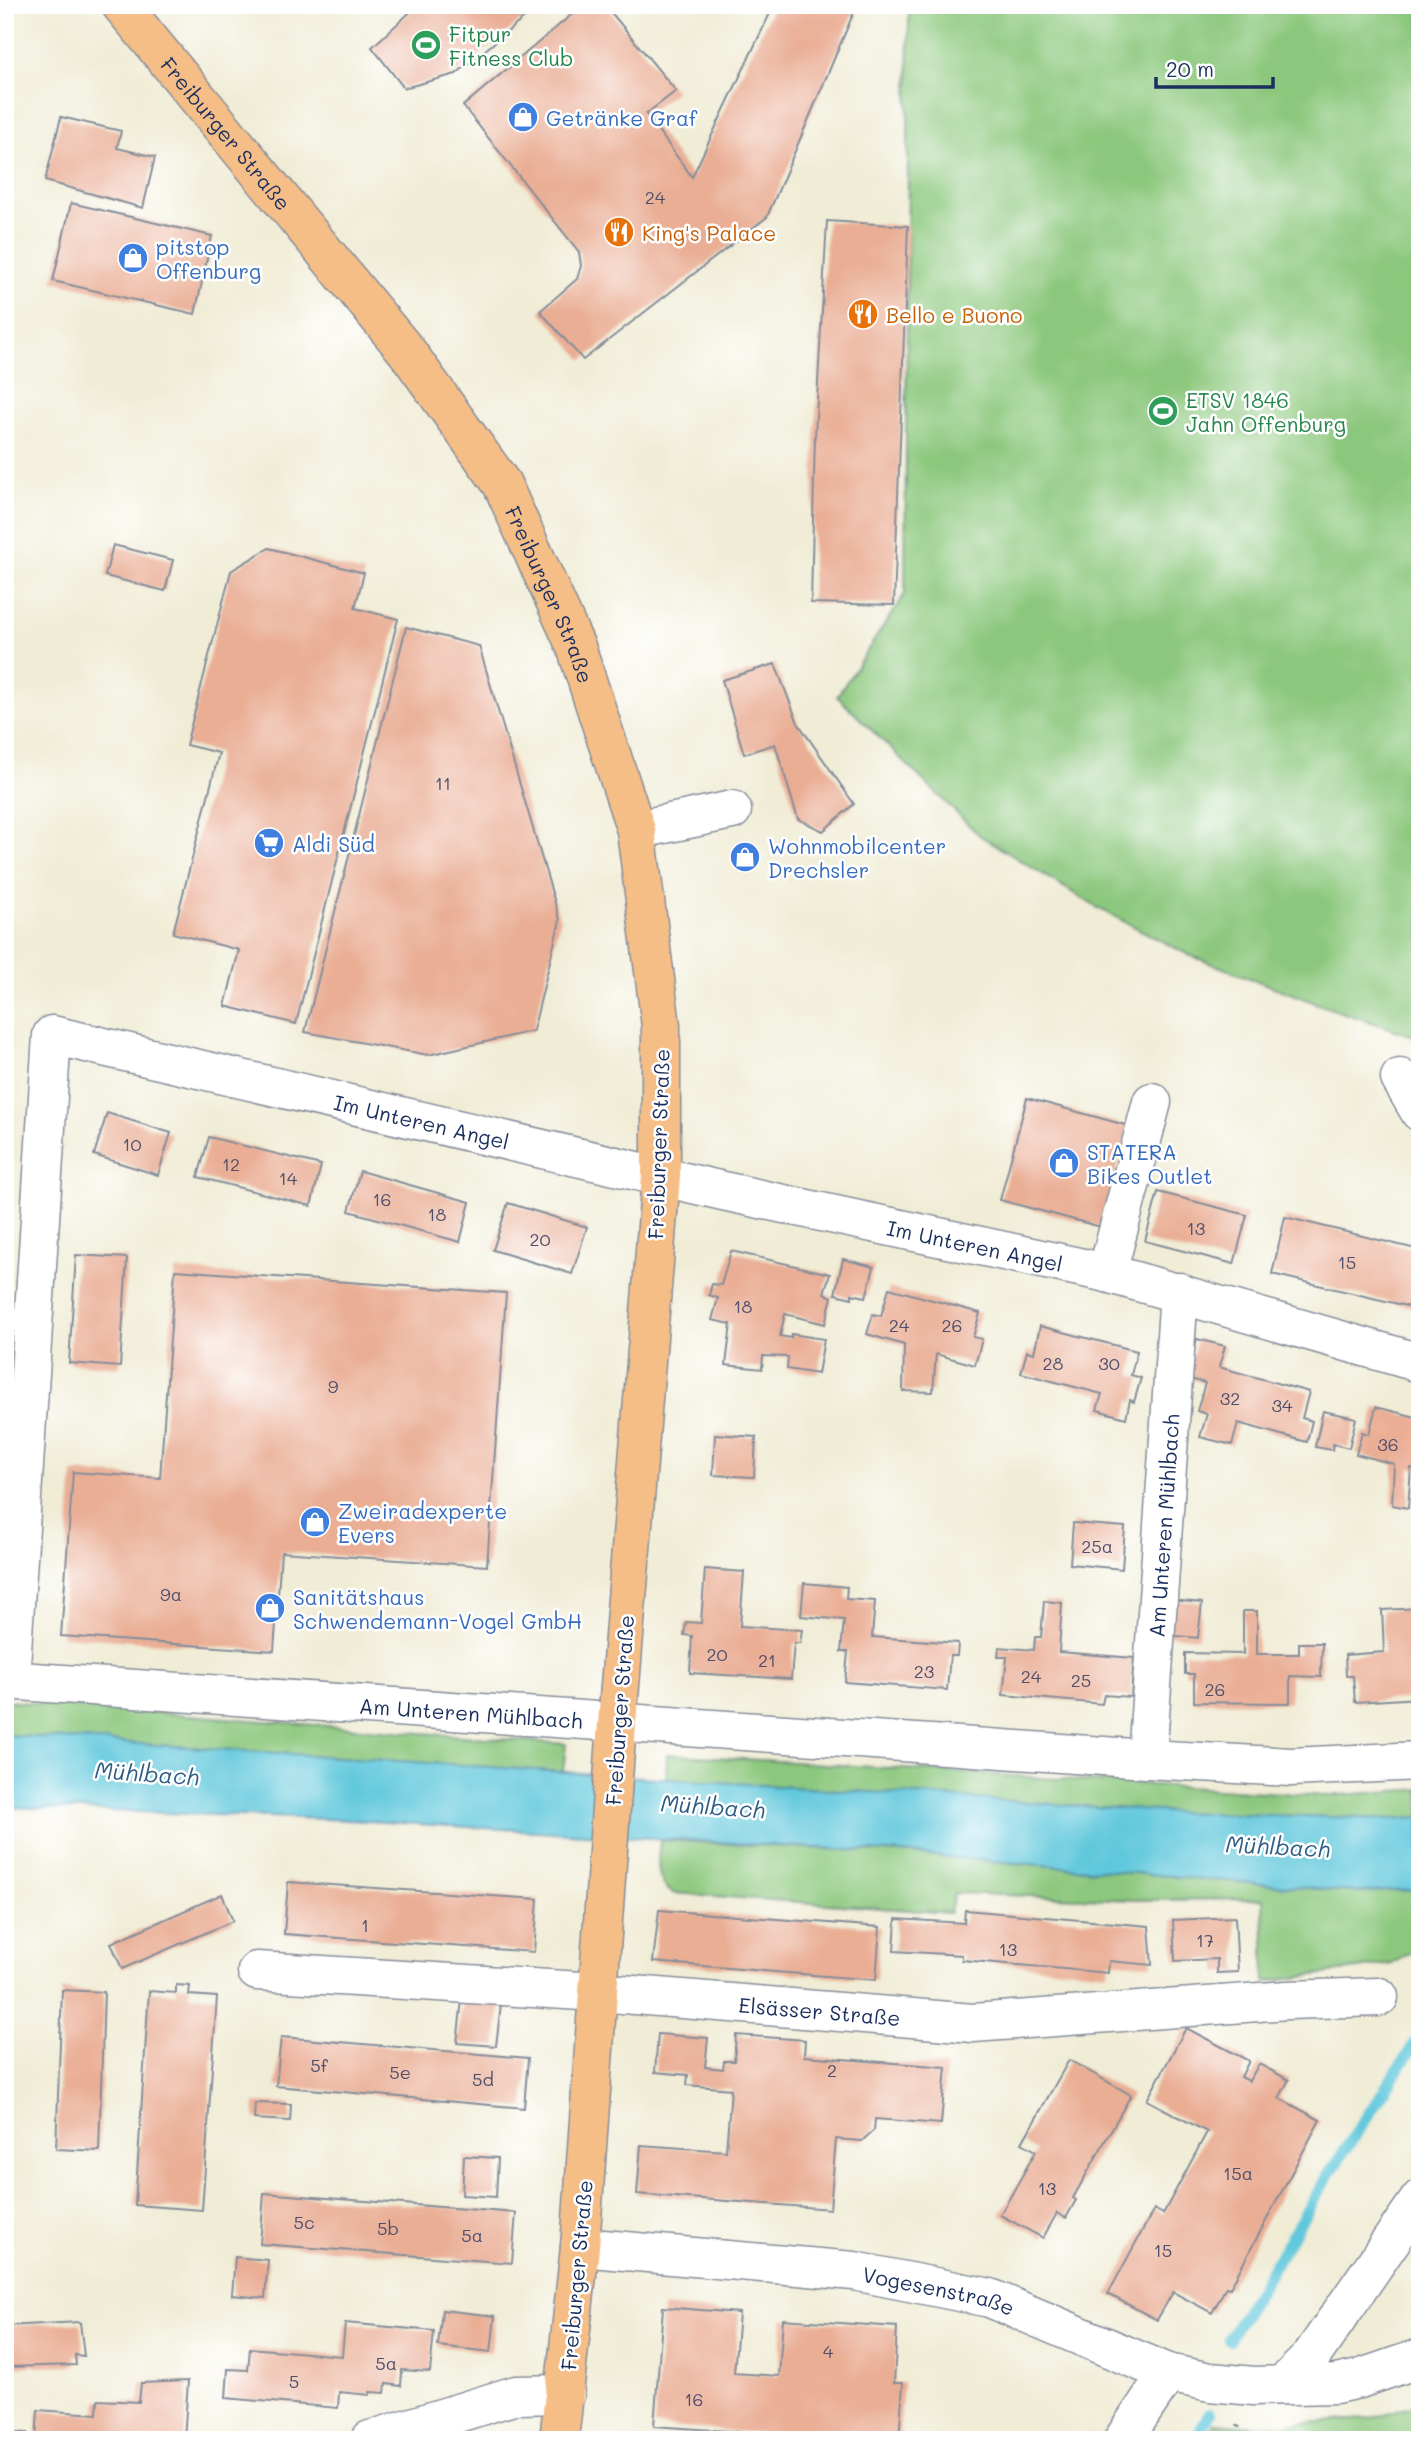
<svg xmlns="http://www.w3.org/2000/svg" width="1425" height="2445" font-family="Mali,sans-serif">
<rect width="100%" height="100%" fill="#fff"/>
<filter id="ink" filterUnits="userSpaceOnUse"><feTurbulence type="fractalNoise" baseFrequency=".0143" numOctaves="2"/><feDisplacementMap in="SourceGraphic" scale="14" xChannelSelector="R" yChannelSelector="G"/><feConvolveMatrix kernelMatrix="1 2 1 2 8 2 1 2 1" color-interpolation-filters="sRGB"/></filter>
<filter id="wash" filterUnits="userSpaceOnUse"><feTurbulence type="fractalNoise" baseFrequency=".00686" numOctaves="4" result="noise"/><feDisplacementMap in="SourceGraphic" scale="28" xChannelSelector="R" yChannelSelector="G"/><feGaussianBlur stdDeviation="1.57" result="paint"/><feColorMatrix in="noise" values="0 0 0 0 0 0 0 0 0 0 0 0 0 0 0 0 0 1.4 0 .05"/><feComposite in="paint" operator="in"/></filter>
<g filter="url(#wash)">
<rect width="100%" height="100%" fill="#f0ecd5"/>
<!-- green -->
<g fill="#8bc77c" stroke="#537b6d" stroke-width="2">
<path d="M 909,5 L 1420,5 L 1420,1038 L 1329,1008 L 1189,955 L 1098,908 L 979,835 L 837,696 L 905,594 Z"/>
<path d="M 5,1701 L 566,1744 L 563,1772 L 5,1735 Z"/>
<path d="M 667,1754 L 1327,1796 L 1420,1789 L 1420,1817 L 1392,1819 L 1172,1812 L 666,1779 Z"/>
<path d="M 660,1840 L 901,1853 L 1355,1892 L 1420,1890 L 1420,1946 L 1392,1964 L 1265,1982 L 1263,1899 L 1134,1900 L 954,1893 L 950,1913 L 673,1893 C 654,1882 658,1859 660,1840 Z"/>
<path d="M 1420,2403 L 1420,2440 L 1205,2440 L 1214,2423 L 1257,2426 L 1368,2419 Z"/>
</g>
<!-- water -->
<path fill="#60c8dc" stroke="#3e7c9d" stroke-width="2" d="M 5,1735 L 1172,1812 L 1392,1819 L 1420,1817 L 1420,1890 L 1355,1892 L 901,1853 L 351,1820 L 5,1807 Z"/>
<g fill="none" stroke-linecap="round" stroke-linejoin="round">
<!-- stream -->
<g stroke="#60c8dc" stroke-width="12">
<path d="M 1229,2339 L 1328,2176 L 1420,2036"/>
<path d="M 1195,2440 L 1209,2414"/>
</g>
</g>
<g id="blocks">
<!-- building -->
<g fill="#eaae95">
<path d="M 418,5 L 540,5 L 456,74 L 404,88 L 372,47 Z"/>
<path d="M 583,5 L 605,5 L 676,91 L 646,114 L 692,177 L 774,5 L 857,5 L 767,217 L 583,360 L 540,311 L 577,279 L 581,266 L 579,252 L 463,106 Z"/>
<path d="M 61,117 L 121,131 L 117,148 L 155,157 L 143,208 L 45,181 Z"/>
<path d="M 71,203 L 212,236 L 195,314 L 53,281 Z"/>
<path d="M 827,221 L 908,226 L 894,605 L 811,603 L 815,436 Z"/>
<path d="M 113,545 L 173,560 L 165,591 L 105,576 Z"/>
<path d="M 269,548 L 364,573 L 355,608 L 398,619 L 296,1024 L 225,1006 L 239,950 L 173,933 L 219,753 L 186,745 L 231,571 Z"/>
<path d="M 406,627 L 479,646 L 560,920 L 533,1031 L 428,1055 L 305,1032 Z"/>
<path d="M 775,664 L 798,723 L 854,804 L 823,831 L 798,819 L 775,744 L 744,754 L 722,680 Z"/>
<path d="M 1027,1098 L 1129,1126 L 1101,1227 L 1000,1200 Z"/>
<path d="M 107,1113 L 171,1133 L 158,1175 L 94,1155 Z"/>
<path d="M 209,1137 L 321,1165 L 311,1206 L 198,1177 Z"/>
<path d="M 360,1171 L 470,1202 L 460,1242 L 349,1211 Z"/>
<path d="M 1158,1192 L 1247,1215 L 1234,1264 L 1145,1241 Z"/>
<path d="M 508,1203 L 587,1227 L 572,1274 L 493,1250 Z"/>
<path d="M 1285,1217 L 1420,1250 L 1419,1309 L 1272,1274 Z"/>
<path d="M 731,1251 L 830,1274 L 824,1293 L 832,1297 L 825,1324 L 785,1314 L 780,1336 L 791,1338 L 791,1334 L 824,1339 L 818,1374 L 787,1369 L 788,1357 L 763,1356 L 762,1369 L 726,1365 L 731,1324 L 712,1320 L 718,1298 L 709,1295 L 712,1284 L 721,1285 Z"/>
<path d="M 76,1255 L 127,1258 L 120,1367 L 69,1363 Z"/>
<path d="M 843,1259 L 874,1267 L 866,1297 L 852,1294 L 852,1298 L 835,1294 Z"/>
<path d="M 175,1270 L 506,1293 L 487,1566 L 281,1552 L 274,1651 L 61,1636 L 73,1472 L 160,1478 Z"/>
<path d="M 889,1288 L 980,1313 L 973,1337 L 982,1339 L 975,1365 L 936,1354 L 933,1392 L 903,1391 L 904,1345 L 867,1334 L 873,1314 L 881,1316 Z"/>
<path d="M 1040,1326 L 1137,1351 L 1131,1375 L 1141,1378 L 1134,1402 L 1130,1400 L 1126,1418 L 1097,1410 L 1102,1394 L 1021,1373 L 1027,1351 L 1034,1353 Z"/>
<path d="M 1197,1339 L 1225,1346 L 1219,1367 L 1309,1392 L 1302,1418 L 1312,1421 L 1307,1442 L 1238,1423 L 1232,1445 L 1200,1437 L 1207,1414 L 1197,1411 L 1205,1383 L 1186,1378 Z"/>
<path d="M 1376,1407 L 1420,1418 L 1420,1470 L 1411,1468 L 1408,1508 L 1392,1505 L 1394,1464 L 1356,1454 L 1362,1432 L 1369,1434 Z"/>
<path d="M 1323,1411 L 1356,1418 L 1349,1448 L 1333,1444 L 1332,1450 L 1315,1447 Z"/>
<path d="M 715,1434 L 756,1437 L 754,1477 L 713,1475 Z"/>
<path d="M 1073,1523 L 1125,1527 L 1122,1569 L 1070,1564 Z"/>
<path d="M 705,1569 L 744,1572 L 740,1626 L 802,1630 L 800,1643 L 794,1643 L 791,1679 L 690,1673 L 692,1636 L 684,1635 L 686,1622 L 701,1623 Z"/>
<path d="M 804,1583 L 847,1587 L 846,1599 L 875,1601 L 872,1637 L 958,1643 L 957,1656 L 950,1656 L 947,1690 L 845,1682 L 848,1652 L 841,1652 L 844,1620 L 801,1616 Z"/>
<path d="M 1171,1600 L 1202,1603 L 1198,1638 L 1167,1635 Z"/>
<path d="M 1044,1601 L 1062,1603 L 1059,1652 L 1134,1658 L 1131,1697 L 1104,1695 L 1102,1704 L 1003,1695 L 1007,1657 L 998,1657 L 999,1647 L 1034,1650 L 1035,1637 L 1041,1637 Z"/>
<path d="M 1420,1608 L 1420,1642 L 1417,1642 L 1418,1651 L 1420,1650 L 1420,1698 L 1355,1702 L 1353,1676 L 1346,1676 L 1345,1655 L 1384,1652 L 1382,1610 Z"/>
<path d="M 1243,1611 L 1257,1611 L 1257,1654 L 1299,1654 L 1299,1643 L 1322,1643 L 1321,1677 L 1290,1676 L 1290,1703 L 1194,1702 L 1194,1674 L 1185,1674 L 1185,1653 L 1243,1654 Z"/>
<path d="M 288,1882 L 538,1899 L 534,1952 L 284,1934 Z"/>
<path d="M 222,1894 L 233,1921 L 122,1969 L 111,1943 Z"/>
<path d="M 659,1910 L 880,1927 L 876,1980 L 653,1962 Z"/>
<path d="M 965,1910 L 1149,1926 L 1152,1965 L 1109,1961 L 1108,1973 L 962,1960 L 962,1955 L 894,1951 L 896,1919 L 964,1923 Z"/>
<path d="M 1235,1917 L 1238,1972 L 1217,1973 L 1217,1959 L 1175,1961 L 1173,1920 Z"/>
<path d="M 176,1985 L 190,1986 L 189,1995 L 217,1997 L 202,2210 L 135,2205 L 149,1991 L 176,1993 Z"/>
<path d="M 62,1990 L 104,1992 L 99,2151 L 56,2149 Z"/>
<path d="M 462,2000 L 501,2004 L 496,2046 L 457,2043 Z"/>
<path d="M 1186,2028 L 1249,2061 L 1241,2077 L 1249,2081 L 1259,2064 L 1289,2080 L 1279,2098 L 1320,2120 L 1230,2288 L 1226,2287 L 1212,2313 L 1173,2292 L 1157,2320 L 1108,2294 L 1154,2209 L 1163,2214 L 1207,2132 L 1147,2100 Z"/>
<path d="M 658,2034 L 708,2038 L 705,2067 L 723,2069 L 724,2061 L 734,2061 L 736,2035 L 805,2040 L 804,2056 L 946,2067 L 941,2124 L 875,2119 L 874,2130 L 862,2141 L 836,2139 L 830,2209 L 637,2194 L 641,2145 L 726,2151 L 731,2089 L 687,2085 L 688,2075 L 655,2072 Z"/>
<path d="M 281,2037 L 528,2058 L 524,2108 L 276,2086 Z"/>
<path d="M 1069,2060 L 1131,2095 L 1073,2198 L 1076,2200 L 1066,2218 L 1057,2213 L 1043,2238 L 1000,2215 L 1036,2151 L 1022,2143 Z"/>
<path d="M 255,2103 L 291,2104 L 290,2121 L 254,2119 Z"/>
<path d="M 464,2156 L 498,2158 L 496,2197 L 462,2195 Z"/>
<path d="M 264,2193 L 516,2213 L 512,2263 L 260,2244 Z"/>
<path d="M 235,2257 L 268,2260 L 265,2298 L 232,2295 Z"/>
<path d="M 663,2307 L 739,2313 L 734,2373 L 779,2376 L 783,2319 L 897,2327 L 894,2383 L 903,2383 L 899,2440 L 786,2440 L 786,2435 L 654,2426 Z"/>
<path d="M 442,2310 L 495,2316 L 491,2352 L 438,2346 Z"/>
<path d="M 80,2322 L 84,2356 L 75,2355 L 76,2365 L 5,2367 L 5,2326 Z"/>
<path d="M 345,2323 L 434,2331 L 430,2372 L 402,2370 L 401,2386 L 386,2384 L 385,2393 L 370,2392 L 370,2395 L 339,2392 L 338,2408 L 226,2398 L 228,2369 L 248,2370 L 250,2348 L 342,2356 Z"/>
<path d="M 188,2381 L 184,2440 L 36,2440 L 38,2410 L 97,2414 L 98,2400 L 139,2402 L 141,2383 Z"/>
<path d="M 5,2432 L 28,2433 L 27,2440 L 5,2440 Z"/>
</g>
</g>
</g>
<g filter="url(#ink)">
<use href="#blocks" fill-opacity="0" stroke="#868e9a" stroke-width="2"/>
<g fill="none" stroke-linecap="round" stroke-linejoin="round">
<!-- minor casing -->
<g stroke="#868e9a" stroke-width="41">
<g id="minor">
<path d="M 636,830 L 732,810"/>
<path d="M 1400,1078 L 1420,1112"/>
<path d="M 1107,1273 L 1152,1102"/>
<path id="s1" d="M 5,1680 L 1147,1759 L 1291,1767 L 1420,1761"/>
<path id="s2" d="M 10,1681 L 52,1035 L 723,1191 L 1107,1273 L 1420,1363"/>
<path id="s3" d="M 1147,1759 L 1179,1292"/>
<path id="s4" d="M 257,1971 L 598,1992 L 973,2023 L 1287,2000 L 1379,1997"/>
<path id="s5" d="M 580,2247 L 854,2271 L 990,2298 L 1168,2373 L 1210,2382 L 1254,2386 L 1336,2384 L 1359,2379 L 1420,2358"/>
<path d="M 1283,2385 L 1310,2358 L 1420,2199"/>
<path d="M 370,2440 L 516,2395 L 565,2394"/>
<path d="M 1123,2440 L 1168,2373"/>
</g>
</g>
<!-- major casing -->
<g stroke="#868e9a" stroke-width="41">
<g id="major">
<path id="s6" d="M 121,5 L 408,353 L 502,484 L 576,647 L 636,830 L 661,1026 L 661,1176 L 617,1723 L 580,2247 L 559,2440"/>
</g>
</g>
<!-- path -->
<path stroke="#868e9a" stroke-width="4.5" stroke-dasharray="2 5" stroke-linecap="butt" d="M 1232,2440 L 1240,2423"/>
<!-- minor -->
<use href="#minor" stroke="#fff" stroke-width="38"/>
<!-- major -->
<use href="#major" stroke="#f6be87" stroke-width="38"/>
</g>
</g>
<!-- icons -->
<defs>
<g id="stadium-disc" transform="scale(1.575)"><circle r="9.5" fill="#2e9e5b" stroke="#fff"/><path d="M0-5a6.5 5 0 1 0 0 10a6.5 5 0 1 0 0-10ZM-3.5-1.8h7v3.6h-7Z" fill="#fff"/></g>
<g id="shop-disc" transform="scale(1.575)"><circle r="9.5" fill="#3f7fe0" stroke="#fff"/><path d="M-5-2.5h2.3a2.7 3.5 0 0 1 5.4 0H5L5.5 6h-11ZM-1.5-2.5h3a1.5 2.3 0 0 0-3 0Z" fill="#fff"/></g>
<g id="restaurant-disc" transform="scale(1.575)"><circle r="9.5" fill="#e8710a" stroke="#fff"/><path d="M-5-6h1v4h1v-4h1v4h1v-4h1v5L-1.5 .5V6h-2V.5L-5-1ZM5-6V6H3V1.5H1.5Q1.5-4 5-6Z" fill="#fff"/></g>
<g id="supermarket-disc" transform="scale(1.575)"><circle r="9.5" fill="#3f7fe0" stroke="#fff"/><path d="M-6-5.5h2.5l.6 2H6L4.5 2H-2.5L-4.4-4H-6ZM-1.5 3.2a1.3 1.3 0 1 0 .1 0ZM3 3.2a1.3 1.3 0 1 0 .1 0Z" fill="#fff"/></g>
</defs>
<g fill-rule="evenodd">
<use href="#stadium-disc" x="426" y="45"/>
<use href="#shop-disc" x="523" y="117"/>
<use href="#restaurant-disc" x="619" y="232"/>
<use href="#shop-disc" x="133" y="258"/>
<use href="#restaurant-disc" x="863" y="314"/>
<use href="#stadium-disc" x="1163" y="411"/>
<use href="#supermarket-disc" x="269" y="843"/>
<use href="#shop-disc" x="745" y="857"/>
<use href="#shop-disc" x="1064" y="1163"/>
<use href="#shop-disc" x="315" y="1522"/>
<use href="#shop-disc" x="270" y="1608"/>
</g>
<g text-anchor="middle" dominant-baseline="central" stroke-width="5" stroke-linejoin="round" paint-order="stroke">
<!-- number labels -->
<g font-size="18" fill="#4f4f6c">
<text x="655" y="197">24</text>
<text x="443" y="783">11</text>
<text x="132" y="1144">10</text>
<text x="231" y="1164">12</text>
<text x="288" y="1178">14</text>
<text x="382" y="1199">16</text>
<text x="437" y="1214">18</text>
<text x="1196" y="1228">13</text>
<text x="540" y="1239">20</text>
<text x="1347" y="1262">15</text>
<text x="743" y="1306">18</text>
<text x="899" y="1325">24</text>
<text x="952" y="1325">26</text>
<text x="1053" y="1363">28</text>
<text x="1109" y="1363">30</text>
<text x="333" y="1386">9</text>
<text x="1230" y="1398">32</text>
<text x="1282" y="1405">34</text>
<text x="1388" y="1444">36</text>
<text x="1097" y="1546">25a</text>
<text x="171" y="1594">9a</text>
<text x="717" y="1654">20</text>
<text x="767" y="1660">21</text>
<text x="924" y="1671">23</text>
<text x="1031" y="1676">24</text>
<text x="1081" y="1680">25</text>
<text x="1215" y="1689">26</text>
<text x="365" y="1925">1</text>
<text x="1205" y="1940">17</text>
<text x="1008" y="1949">13</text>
<text x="319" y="2065">5f</text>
<text x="832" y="2070">2</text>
<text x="400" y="2072">5e</text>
<text x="483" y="2079">5d</text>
<text x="1238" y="2173">15a</text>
<text x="1047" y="2188">13</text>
<text x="304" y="2222">5c</text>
<text x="388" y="2228">5b</text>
<text x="472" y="2235">5a</text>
<text x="1163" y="2250">15</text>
<text x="828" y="2351">4</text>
<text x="386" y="2363">5a</text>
<text x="294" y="2381">5</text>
<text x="694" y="2399">16</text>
</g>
<!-- leisure labels -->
<g font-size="21" fill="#27864d" stroke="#fff" text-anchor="start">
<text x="449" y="33">Fitpur<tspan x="449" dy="24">Fitness Club</tspan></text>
<text x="1186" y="399">ETSV 1846<tspan x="1186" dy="24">Jahn Offenburg</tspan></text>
</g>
<!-- shop labels -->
<g font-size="21" fill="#366cbe" stroke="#fff" text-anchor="start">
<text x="546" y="117">Getränke Graf</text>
<text x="156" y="246">pitstop<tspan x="156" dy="24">Offenburg</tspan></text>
<text x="292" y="843">Aldi Süd</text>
<text x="768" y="845">Wohnmobilcenter<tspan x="768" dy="24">Drechsler</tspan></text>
<text x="1087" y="1151">STATERA<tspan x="1087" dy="24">Bikes Outlet</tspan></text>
<text x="338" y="1510">Zweiradexperte<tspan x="338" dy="24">Evers</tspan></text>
<text x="293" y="1596">Sanitätshaus<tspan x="293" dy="24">Schwendemann-Vogel GmbH</tspan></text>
</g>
<!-- street labels -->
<g font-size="21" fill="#1b2f5e" stroke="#fff">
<text stroke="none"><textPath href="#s6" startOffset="166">Freiburger Straße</textPath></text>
<text stroke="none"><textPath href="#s6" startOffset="733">Freiburger Straße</textPath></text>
<text stroke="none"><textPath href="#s2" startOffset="1027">Im Unteren Angel</textPath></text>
<text transform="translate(658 1144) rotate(-88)">Freiburger Straße</text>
<text stroke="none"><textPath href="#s2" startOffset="1594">Im Unteren Angel</textPath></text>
<text stroke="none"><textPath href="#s3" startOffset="234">Am Unteren Mühlbach</textPath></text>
<text transform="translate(619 1710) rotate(-86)">Freiburger Straße</text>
<text stroke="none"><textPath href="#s1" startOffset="467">Am Unteren Mühlbach</textPath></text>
<text stroke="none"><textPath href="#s4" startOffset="564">Elsässer Straße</textPath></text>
<text transform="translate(576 2275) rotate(-85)">Freiburger Straße</text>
<text stroke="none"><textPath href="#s5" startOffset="362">Vogesenstraße</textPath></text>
</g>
<!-- food labels -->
<g font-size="21" fill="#c56008" stroke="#fff" text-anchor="start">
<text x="642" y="232">King's Palace</text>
<text x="886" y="314">Bello e Buono</text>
</g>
<!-- water labels -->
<g font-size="23" font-style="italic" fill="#305d84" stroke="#fff">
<text transform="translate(147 1773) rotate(4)">Mühlbach</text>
<text transform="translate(713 1806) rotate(4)">Mühlbach</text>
<text transform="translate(1278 1846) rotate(3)">Mühlbach</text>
</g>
</g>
<!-- margin -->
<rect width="1425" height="2445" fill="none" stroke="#fff" stroke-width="28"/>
<!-- scale -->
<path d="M1156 77v10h117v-10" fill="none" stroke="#1b2f5e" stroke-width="3.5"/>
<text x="1166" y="77" font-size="21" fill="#1b2f5e" stroke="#ffffff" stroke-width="5" paint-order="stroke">20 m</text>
</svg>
